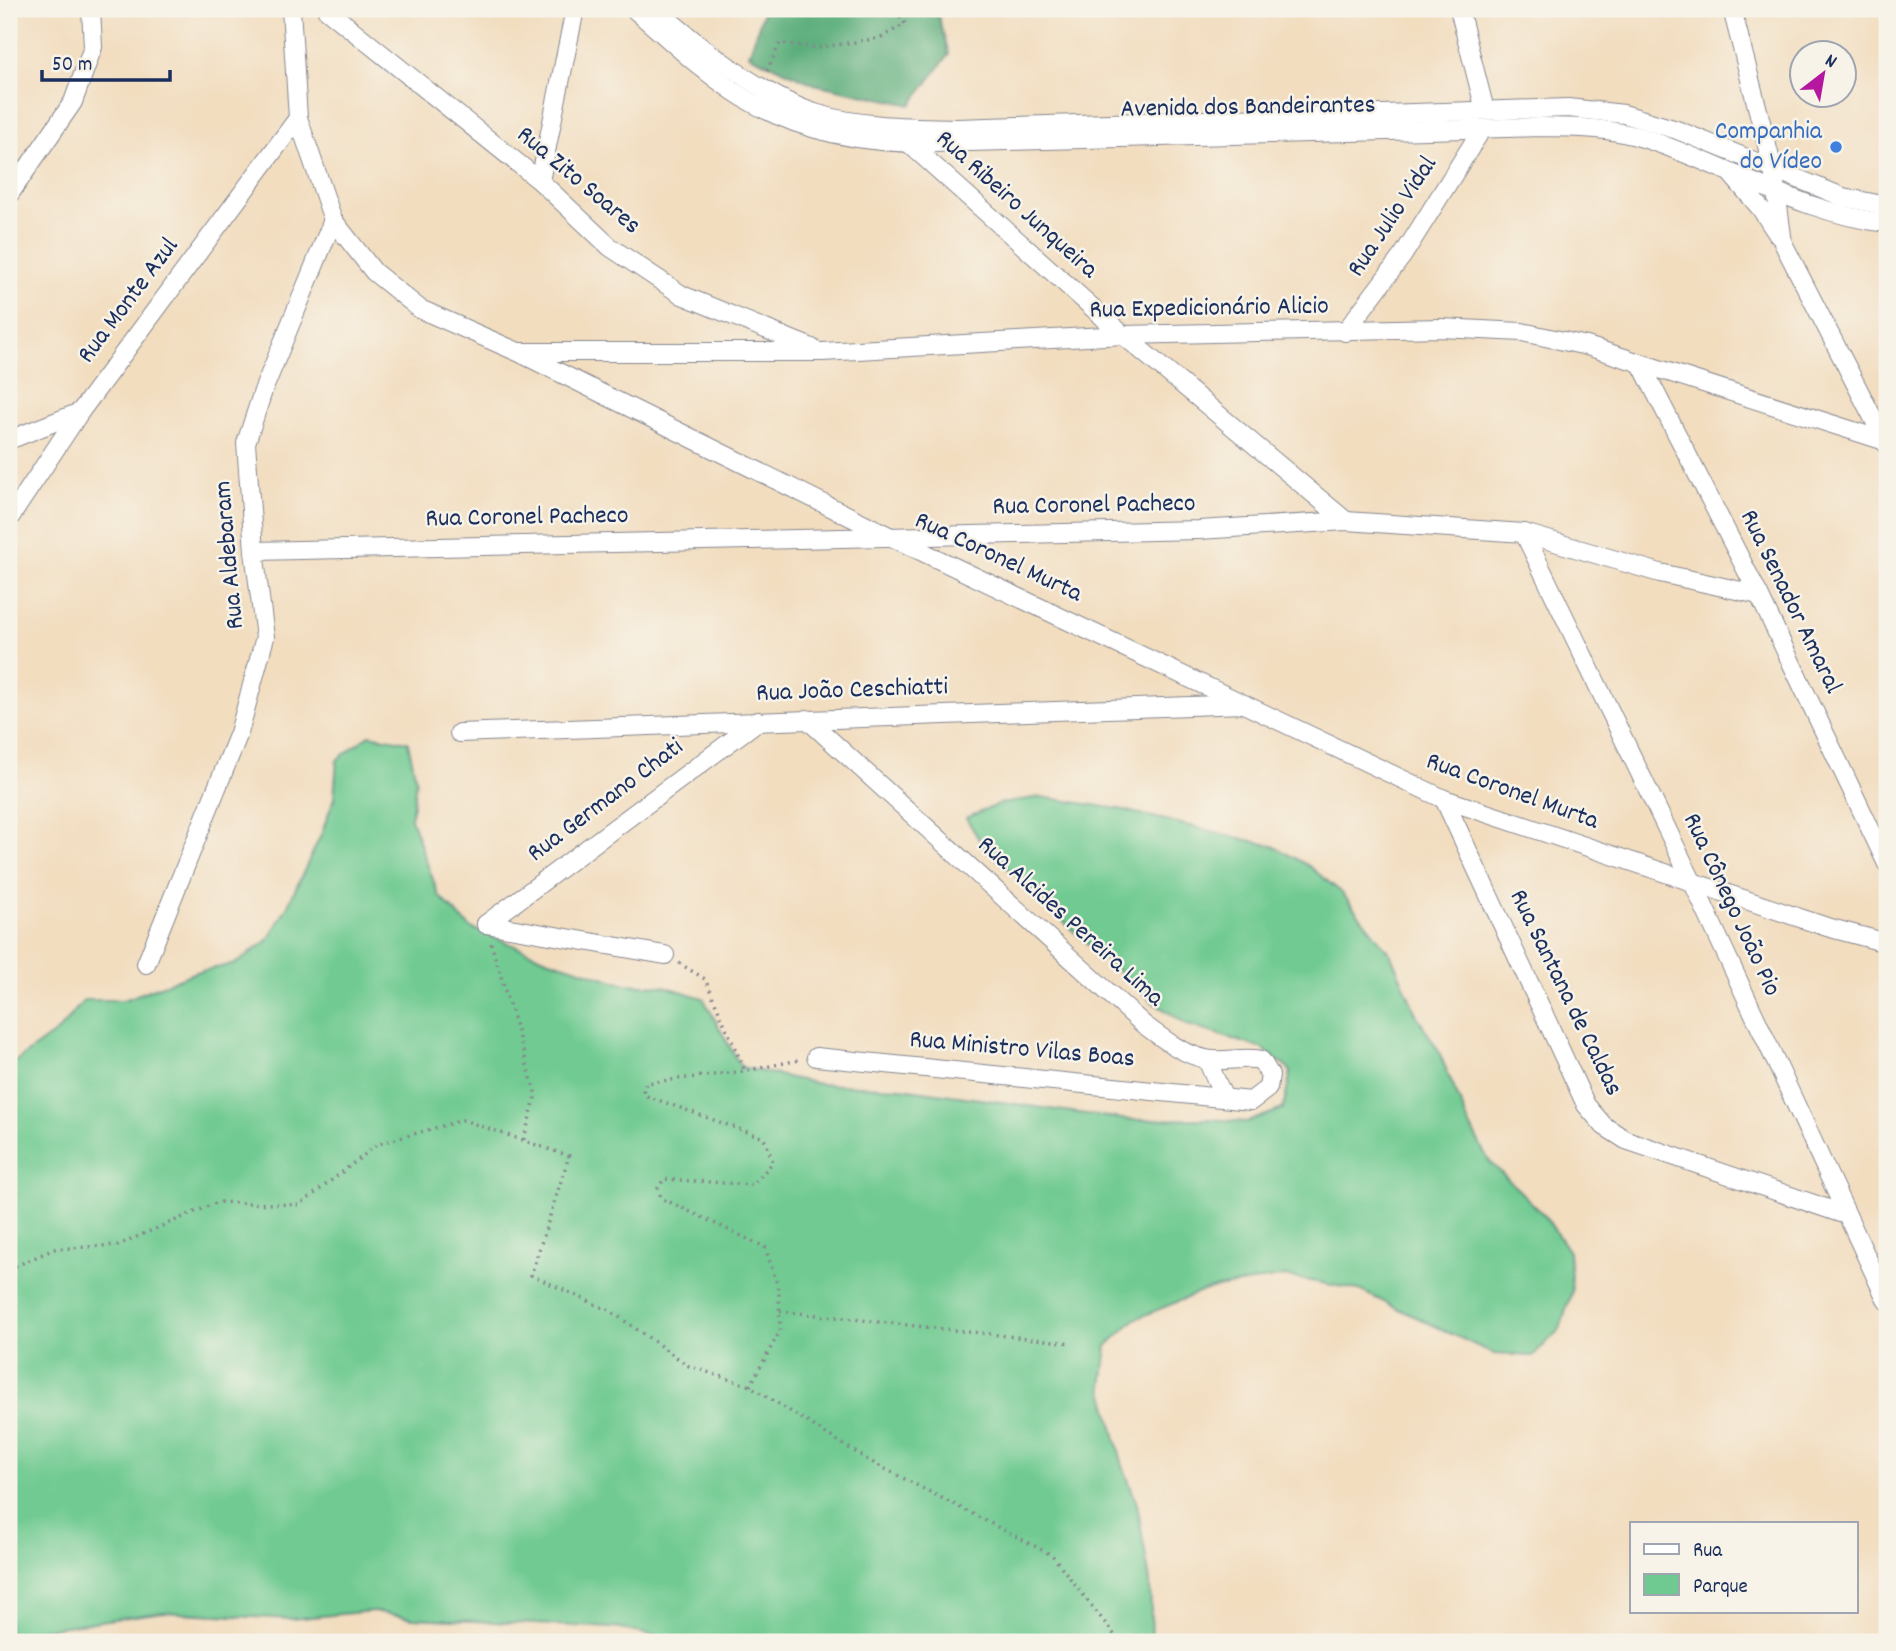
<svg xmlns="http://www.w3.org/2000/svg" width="1896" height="1651" font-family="Dekko,sans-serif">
<rect width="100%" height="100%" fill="#f7f3e8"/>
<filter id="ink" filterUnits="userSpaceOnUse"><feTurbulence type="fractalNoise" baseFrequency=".0143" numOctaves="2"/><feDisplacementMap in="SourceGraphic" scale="14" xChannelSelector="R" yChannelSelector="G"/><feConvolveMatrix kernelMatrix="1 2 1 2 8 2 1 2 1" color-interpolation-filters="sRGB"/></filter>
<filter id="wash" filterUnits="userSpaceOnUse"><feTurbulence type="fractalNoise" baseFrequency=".00686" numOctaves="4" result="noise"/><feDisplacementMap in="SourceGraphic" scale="28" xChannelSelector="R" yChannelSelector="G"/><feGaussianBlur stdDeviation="1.57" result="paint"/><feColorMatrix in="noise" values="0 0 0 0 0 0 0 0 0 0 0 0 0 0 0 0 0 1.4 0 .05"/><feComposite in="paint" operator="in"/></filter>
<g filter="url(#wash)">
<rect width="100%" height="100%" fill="#f2ddbf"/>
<!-- green -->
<path fill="#6fca91" stroke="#457c78" stroke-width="2" d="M 369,735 L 408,742 L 416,780 L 411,819 L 439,896 L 471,928 L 547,959 L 624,984 L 664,986 L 703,998 L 741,1067 L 819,1084 L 901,1088 L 1129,1120 L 1207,1119 L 1247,1122 L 1283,1109 L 1291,1071 L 1261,1048 L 1188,1025 L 1154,1003 L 1069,927 L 1042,898 L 984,847 L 966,818 L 1002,803 L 1041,797 L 1119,809 L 1273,846 L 1309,866 L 1341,892 L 1391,955 L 1417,1016 L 1438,1050 L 1470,1126 L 1489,1161 L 1545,1216 L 1569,1252 L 1572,1291 L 1560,1329 L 1533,1356 L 1494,1354 L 1359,1290 L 1284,1276 L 1206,1290 L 1135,1319 L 1107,1346 L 1102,1386 L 1123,1466 L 1137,1504 L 1150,1582 L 1152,1642 L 667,1642 L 656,1636 L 615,1628 L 413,1618 L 372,1611 L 291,1619 L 163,1612 L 9,1634 L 9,1066 L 59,1030 L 84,1000 L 124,1000 L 196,972 L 235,964 L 268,940 L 287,907 L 321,835 L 334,798 L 337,760 Z"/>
<!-- forest -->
<path fill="#5bae7b" stroke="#3b6e6c" stroke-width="2" d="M 764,9 L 945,9 L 937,12 L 949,54 L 911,105 L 814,84 L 749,55 Z"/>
</g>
<g filter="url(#ink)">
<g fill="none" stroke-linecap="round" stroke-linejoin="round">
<!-- minor casing -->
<g stroke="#86868e" stroke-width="20">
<g id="minor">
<path d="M 291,9 L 298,118 L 333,220 L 374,272 L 420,309 L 518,352 L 889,536 L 1444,799 L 1827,927 L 1887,943"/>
<path d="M 326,9 L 540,181 L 610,247 L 682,295 L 812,348"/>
<path d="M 634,9 C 666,36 697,67 733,91 C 792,131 862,144 932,143 L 1540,127 C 1575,127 1613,128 1646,139 C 1726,165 1803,214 1887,223"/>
<path d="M 657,9 C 696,45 767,99 818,114 C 862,127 911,127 957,128 L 1568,108 L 1624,114 L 1677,130 L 1843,197 L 1887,206"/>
<path d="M 1459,9 L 1485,110"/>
<path d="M 1732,9 L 1773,169 L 1783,243 L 1887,445"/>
<path d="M 904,139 L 1123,335 L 1346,521"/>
<path d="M 1731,174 L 1761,209 L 1778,235"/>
<path d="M 540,181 L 575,9"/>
<path d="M 9,195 L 73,102 L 93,47 L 91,9"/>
<path d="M 1345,332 L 1403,255 L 1482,129"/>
<path d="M 521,352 L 822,352 L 1123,335 L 1441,328 L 1522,332 L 1587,346 L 1885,441"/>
<path d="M 1642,366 L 1759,595 L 1887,864"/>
<path d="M 9,440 L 80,412"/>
<path d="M 9,519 L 80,412 L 298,118"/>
<path d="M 1524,533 L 1693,883 L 1887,1301"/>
<path d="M 254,551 L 1199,530 L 1346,521 L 1524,533 L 1660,573 L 1759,595"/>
<path d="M 807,719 L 1143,1024 C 1162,1038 1182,1054 1206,1059 C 1223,1063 1242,1056 1261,1060 L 1270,1075 L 1268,1088 L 1251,1101 L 816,1057"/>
<path d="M 459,733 L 1244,704"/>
<path d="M 1444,799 L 1586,1105 L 1604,1126 L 1626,1140 L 1846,1215"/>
<path d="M 486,924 L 758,721"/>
<path d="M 486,924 L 665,955"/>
<path d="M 146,964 L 239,733 L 265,637 L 254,551 L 246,443 L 263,391 L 333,220"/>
<path d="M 1207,1060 L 1223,1096"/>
</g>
</g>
<!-- path -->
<g stroke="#86868e" stroke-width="3.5" stroke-dasharray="2 5" stroke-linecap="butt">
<path d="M 767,71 L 780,43 L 817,48 L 880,38 L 905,24 L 895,9"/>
<path d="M 491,943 L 536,1095 L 523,1142"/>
<path d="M 679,963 L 705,979 L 745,1071"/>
<path d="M 9,1269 L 54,1249 L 118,1245 L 218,1202 L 300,1205 L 378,1144 L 463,1120 L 569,1156 L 531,1275 L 612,1312 L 689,1366 L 750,1386 L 868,1460 L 1052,1555 L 1116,1637 L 1115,1642"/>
<path d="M 780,1311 L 1072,1343"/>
<path d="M 750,1386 L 780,1331 L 779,1290 L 765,1247 L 661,1198 L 658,1188 L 664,1179 L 753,1185 L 773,1162 L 764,1138 L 647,1096 L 643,1090 L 646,1083 L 745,1071 L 799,1060"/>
</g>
<!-- minor -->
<use href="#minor" stroke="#fff" stroke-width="18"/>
</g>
</g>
<!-- markers -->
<circle fill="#3f7fe0" stroke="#f7f3e8" stroke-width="2.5" cx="1836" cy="147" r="7"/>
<g text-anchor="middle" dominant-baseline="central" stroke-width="5" stroke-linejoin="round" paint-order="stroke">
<!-- street labels -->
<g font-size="26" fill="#1b2f5e" stroke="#f7f3e8">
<text transform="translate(1248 108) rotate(-1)">Avenida dos Bandeirantes</text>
<text transform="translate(578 181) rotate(40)">Rua Zito Soares</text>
<text transform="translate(1016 205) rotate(42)">Rua Ribeiro Junqueira</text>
<text transform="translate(1393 217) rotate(-56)">Rua Julio Vidal</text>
<text transform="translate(129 301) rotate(-53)">Rua Monte Azul</text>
<text transform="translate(1209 309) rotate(-1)">Rua Expedicionário Alicio</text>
<text transform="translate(1094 506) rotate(-1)">Rua Coronel Pacheco</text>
<text transform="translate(527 518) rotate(-1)">Rua Coronel Pacheco</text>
<text transform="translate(230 555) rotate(-95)">Rua Aldebaram</text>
<text transform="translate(998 558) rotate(25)">Rua Coronel Murta</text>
<text transform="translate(1790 602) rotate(64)">Rua Senador Amaral</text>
<text transform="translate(852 691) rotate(-2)">Rua João Ceschiatti</text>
<text transform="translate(1512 792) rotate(20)">Rua Coronel Murta</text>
<text transform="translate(606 801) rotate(-37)">Rua Germano Chati</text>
<text transform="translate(1731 905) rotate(65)">Rua Cônego João Pio</text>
<text transform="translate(1070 922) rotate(42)">Rua Alcides Pereira Lima</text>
<text transform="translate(1565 993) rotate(64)">Rua Santana de Caldas</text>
<text transform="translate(1022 1050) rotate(5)">Rua Ministro Vilas Boas</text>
</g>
<!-- shop labels -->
<g font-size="26" fill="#366cbe" stroke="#f7f3e8" text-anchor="end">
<text x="1822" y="132">Companhia<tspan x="1822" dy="30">do Vídeo</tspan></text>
</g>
</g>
<!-- margin -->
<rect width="1896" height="1651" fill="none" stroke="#f7f3e8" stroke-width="35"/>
<!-- legend -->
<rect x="1630" y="1522" width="228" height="91" fill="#f7f3e8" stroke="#9fa5b1" stroke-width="2"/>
<rect x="1644" y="1544" width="35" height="10" fill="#ffffff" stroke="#9fa5b1" stroke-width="2"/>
<text x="1693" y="1556" font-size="21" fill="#1b2f5e">Rua</text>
<rect x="1644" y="1574" width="35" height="21" fill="#6fca91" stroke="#9fa5b1" stroke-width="2"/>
<text x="1693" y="1592" font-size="21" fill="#1b2f5e">Parque</text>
<!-- north arrow -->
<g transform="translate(1823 74) rotate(31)"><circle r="33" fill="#f7f3e8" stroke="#9fa5b1" stroke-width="2"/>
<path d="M0-5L12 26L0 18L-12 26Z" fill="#b5179e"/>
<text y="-10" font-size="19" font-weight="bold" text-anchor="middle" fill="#1b2f5e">N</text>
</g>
<!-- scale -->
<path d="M42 70v10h128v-10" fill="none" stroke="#1b2f5e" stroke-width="3.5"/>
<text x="52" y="70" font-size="21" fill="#1b2f5e" stroke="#f7f3e8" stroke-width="5" paint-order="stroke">50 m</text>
</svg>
